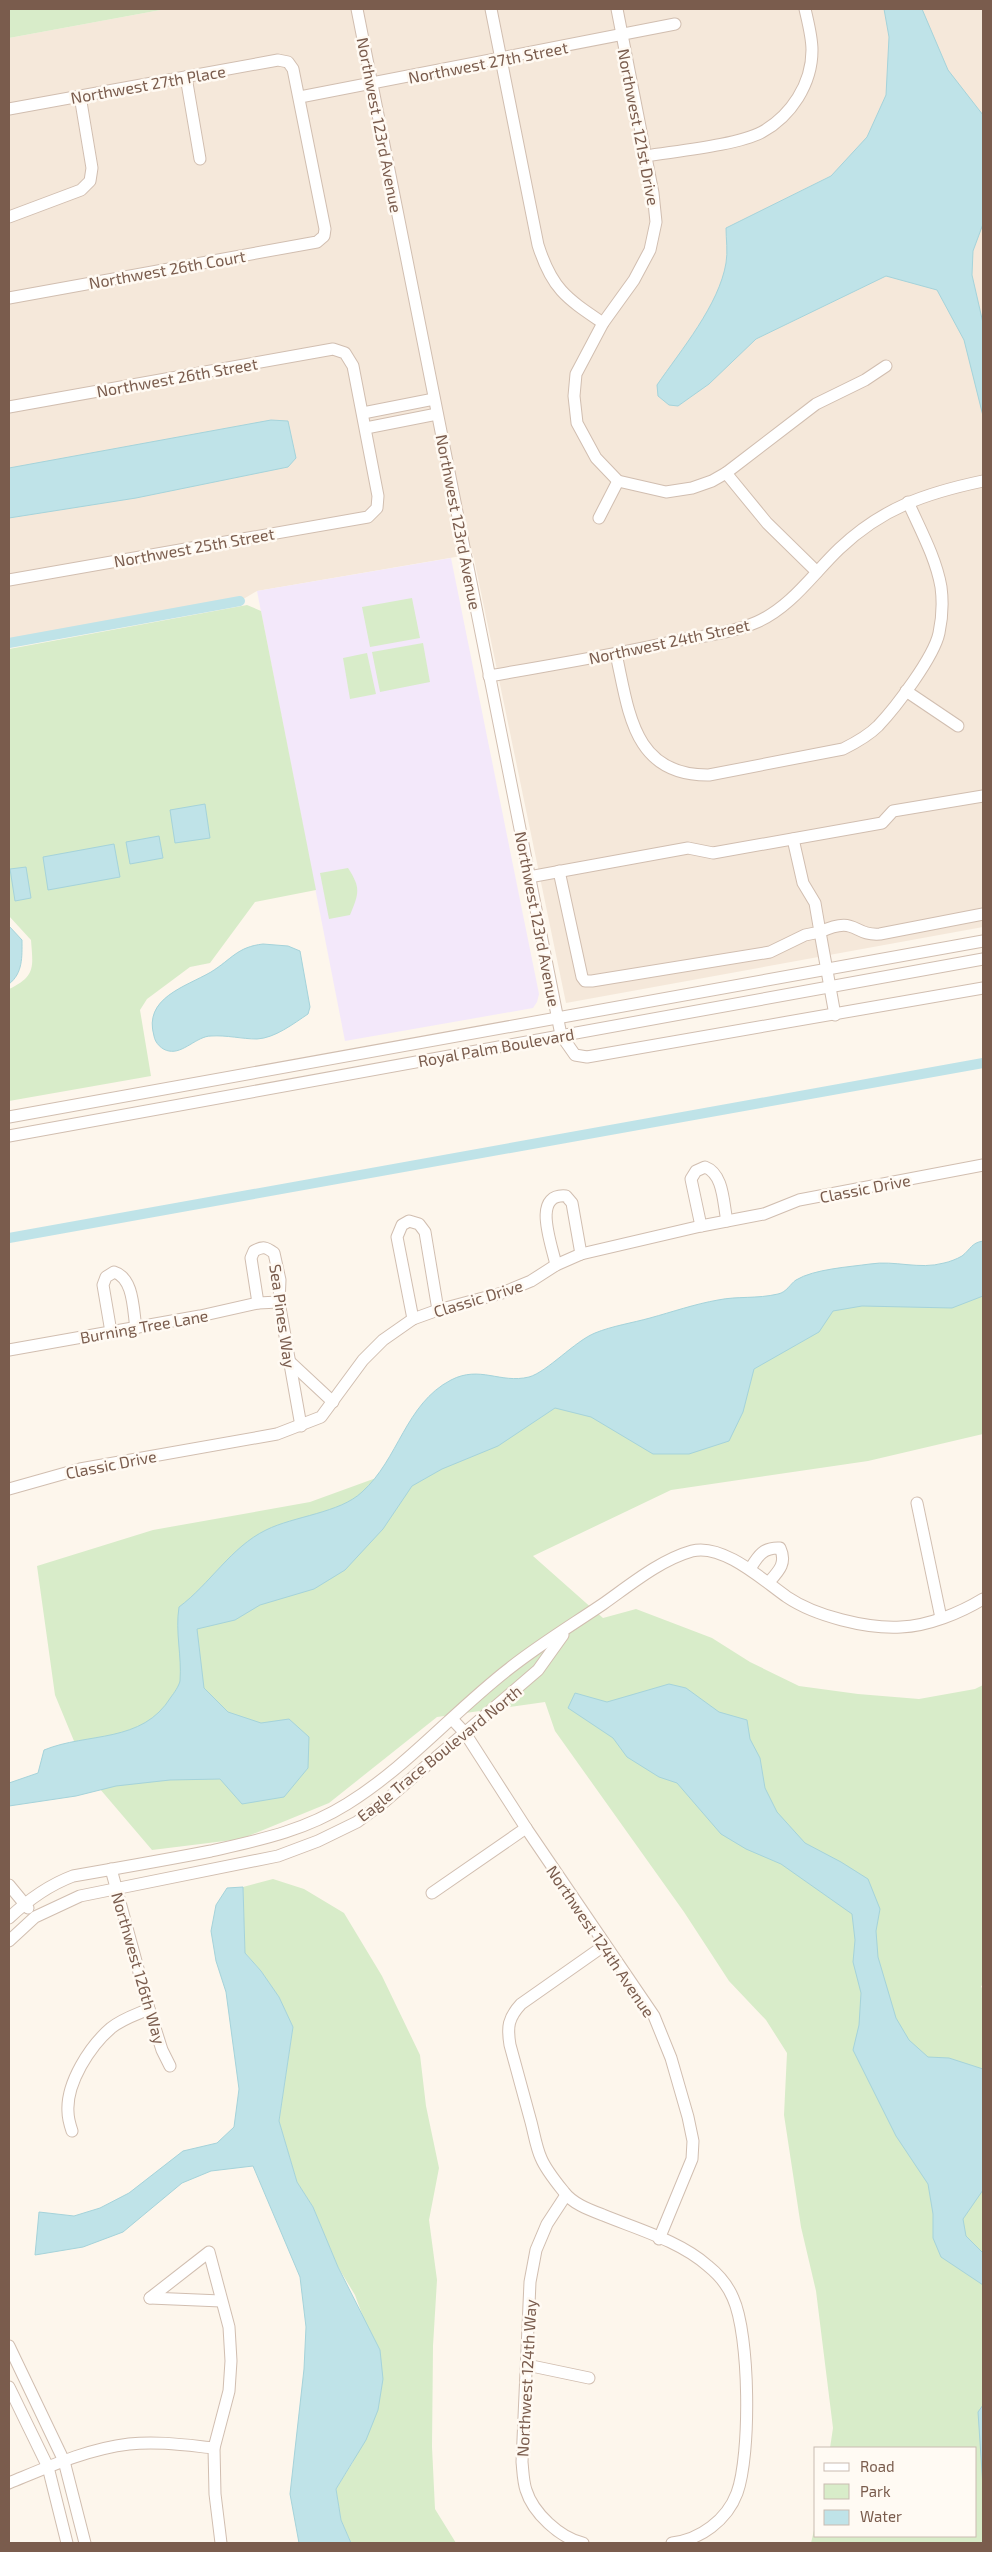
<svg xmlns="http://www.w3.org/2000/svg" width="992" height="2552" font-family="'Exo 2',sans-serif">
<rect width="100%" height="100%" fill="#fdf6ec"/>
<!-- residential -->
<path fill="#f5e8da" d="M 166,9 L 983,9 L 983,927 L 566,1003 L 473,554 L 257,591 L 240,601 L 9,643 L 9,38 Z"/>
<!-- education -->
<path fill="#f3e8fa" d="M 451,558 L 539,994 L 537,1002 L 533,1008 L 345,1041 L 257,591 Z"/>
<!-- green -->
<g fill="#d8ecc9">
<path d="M 9,9 L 166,9 L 9,38 Z"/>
<path d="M 412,598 L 420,638 L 370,647 L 362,607 Z"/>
<path d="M 247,605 L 261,611 L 316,890 L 255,902 L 210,963 L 190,967 L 147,999 L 140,1010 L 151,1076 L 9,1101 L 9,989 C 36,976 33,967 31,940 L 9,916 L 9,649 Z"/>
<path d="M 423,643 L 430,682 L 380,692 L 372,652 Z"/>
<path d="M 367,653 L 376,694 L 350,699 L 343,658 Z"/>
<path d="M 348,868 C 361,888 359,893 350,915 L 329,919 L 320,873 Z"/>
<path d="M 983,1273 L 983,1434 L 868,1461 L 671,1490 L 533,1556 L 603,1618 L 636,1609 L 712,1638 L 750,1662 L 799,1686 L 858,1694 L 919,1699 L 975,1689 L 983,1685 L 983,1985 L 981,1986 L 983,1991 L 983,2543 L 811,2543 L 816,2522 L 816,2536 L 976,2536 L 976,2448 L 830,2448 L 833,2428 L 816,2291 L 801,2227 L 784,2115 L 787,2053 L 766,2020 L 729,1981 L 684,1912 L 555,1731 L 545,1702 L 437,1717 L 329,1803 L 241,1839 L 152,1850 L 88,1775 L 55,1695 L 37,1566 L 153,1530 L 310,1502 L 398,1470 L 646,1336 Z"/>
<path d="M 273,1879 L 304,1889 L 344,1913 L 382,1976 L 420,2055 L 426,2106 L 439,2168 L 429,2220 L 437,2280 L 433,2346 L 432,2447 L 435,2509 L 456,2543 L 351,2543 L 341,2520 L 336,2489 L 353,2462 L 380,2350 L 366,2325 L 355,2295 L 338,2267 L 313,2207 L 297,2182 L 279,2121 L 293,2027 L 279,1997 L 261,1971 L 245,1953 L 243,1887 Z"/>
</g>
<!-- water -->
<g fill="#bfe3e8" stroke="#a5d3da">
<path d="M 884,9 L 922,9 L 948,70 L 983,115 L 983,224 L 973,251 L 972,275 L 983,323 L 983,416 L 964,340 L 937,290 L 886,276 L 756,339 L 709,384 L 678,406 L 669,405 L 658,396 L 657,385 C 681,350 719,305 726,263 C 728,252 726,239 726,228 L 831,176 L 867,137 L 886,95 L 889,37 Z"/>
<path d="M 271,420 L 288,421 L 296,458 L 288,467 L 136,498 L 9,518 L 9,468 Z"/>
<path d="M 205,804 L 210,838 L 175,843 L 170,810 Z"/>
<path d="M 159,836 L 163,858 L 130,864 L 126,842 Z"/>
<path d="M 114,844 L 120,877 L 48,890 L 43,857 Z"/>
<path d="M 26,867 L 31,898 L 15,901 L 10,869 Z"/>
<path d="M 9,926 L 22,940 C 22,957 23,973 9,984 Z"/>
<path d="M 263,944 L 288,946 L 300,951 L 310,1007 L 308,1014 C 293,1024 275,1038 257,1039 C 242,1039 227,1035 211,1036 C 197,1036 183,1054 169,1051 C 162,1050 155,1043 154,1036 C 143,998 185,987 211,972 C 232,959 237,947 263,944 Z"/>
<path d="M 983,1241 L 983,1296 L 952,1308 L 862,1306 L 833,1311 L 819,1332 L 754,1369 L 743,1412 L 729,1441 L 689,1454 L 653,1454 L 591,1417 L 555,1408 L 498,1446 L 442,1469 L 412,1486 L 383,1529 L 345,1570 L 314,1589 L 260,1605 L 235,1620 L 197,1629 L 204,1688 L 228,1712 L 261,1723 L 289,1719 L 309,1737 L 308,1768 L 284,1797 L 242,1804 L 220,1779 L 170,1780 L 116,1786 L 76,1796 L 9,1806 L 9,1783 L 38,1773 L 44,1750 C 88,1732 142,1744 171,1697 C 174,1693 179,1686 180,1681 C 182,1656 175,1632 179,1607 C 210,1584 231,1547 266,1530 C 294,1516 340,1513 362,1492 C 399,1459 405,1404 451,1380 C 480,1365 500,1384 529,1377 C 547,1372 575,1341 595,1333 C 612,1326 632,1323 650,1318 C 672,1312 695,1304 718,1300 C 737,1296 757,1299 778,1294 C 787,1292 790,1284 796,1280 C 814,1269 849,1267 870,1264 C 895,1260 919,1270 944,1263 C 949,1262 957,1259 962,1256 C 971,1249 971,1243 983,1241 Z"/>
<path d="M 669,1684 L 686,1688 L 719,1712 L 747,1720 L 750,1739 L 760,1758 L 765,1788 L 777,1812 L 805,1843 L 841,1862 L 868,1879 L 880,1909 L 876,1931 L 878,1957 L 896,2018 L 909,2040 L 928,2057 L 949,2058 L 983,2069 L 983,2190 L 963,2219 L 966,2236 L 983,2253 L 983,2285 L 941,2257 L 933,2238 L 933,2214 L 928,2184 L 896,2136 L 853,2050 L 859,2025 L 861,1993 L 853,1962 L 855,1940 L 852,1914 L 781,1864 L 746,1849 L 721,1834 L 677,1783 L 659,1777 L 627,1757 L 613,1738 L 568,1708 L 575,1693 L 607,1702 Z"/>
<path d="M 243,1887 L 245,1953 L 261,1971 L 279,1997 L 293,2027 L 279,2121 L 297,2182 L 313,2207 L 338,2267 L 380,2350 L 383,2379 L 378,2410 L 366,2440 L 336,2489 L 341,2520 L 351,2543 L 299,2543 L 290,2494 L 304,2369 L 306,2327 L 300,2277 L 253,2166 L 211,2171 L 182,2183 L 123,2232 L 83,2247 L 35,2255 L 39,2212 L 74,2216 L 100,2208 L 129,2193 L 183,2151 L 217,2143 L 234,2127 L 239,2089 L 226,1992 L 216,1961 L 211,1931 L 216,1905 L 227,1888 Z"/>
<path d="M 983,2405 L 983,2487 L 978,2412 Z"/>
</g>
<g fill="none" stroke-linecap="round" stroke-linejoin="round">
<!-- canal -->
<g stroke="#bfe3e8" stroke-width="10">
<path d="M 9,643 L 240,601"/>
<path d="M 9,1238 L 983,1063"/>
</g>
<!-- minor casing -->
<g stroke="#d1beb0" stroke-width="13">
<g id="minor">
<path d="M 357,9 L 561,1035 L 575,1055 L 587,1057 L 983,988"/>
<path d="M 491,9 L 538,245 C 552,289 566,298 603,323"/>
<path d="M 617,9 L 653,193 L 656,222 L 650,250 L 634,280 L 603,323 L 576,374 L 574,396 L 577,423 L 596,458 L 618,481 L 666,492 L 692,488 L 712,481 L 726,473 L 816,404 L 865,380 L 886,366"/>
<path d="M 186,77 L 200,159"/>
<path d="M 300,97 L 675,24"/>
<path d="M 9,109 L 278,60 L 288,62 L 293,69 L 325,229 L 324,236 L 317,242 L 9,298"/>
<path d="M 646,156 C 676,151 738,145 762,132 C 791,116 812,84 812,50 C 812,37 808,22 805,9"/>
<path d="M 9,217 L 81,190 L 90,181 L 92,168 L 80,96"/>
<path d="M 9,407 L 333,349 L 345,353 L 353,366 L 378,496 L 377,508 L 368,517 L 9,580"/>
<path d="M 363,413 L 434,399"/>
<path d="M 366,428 L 437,414"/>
<path d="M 726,473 L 767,523 L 817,572"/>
<path d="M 599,518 L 618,481"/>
<path d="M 616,654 C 629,712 633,776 709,775 L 843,749 C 855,743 868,736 878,726 C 896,707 934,657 939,633 C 942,619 943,602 941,587 C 936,558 920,529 908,502"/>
<path d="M 489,676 C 551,665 614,655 675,641 C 702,636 732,633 757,622 C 791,607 813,574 839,549 C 882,508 926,493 983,481"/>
<path d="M 906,691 L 958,726"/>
<path d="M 559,871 L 582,977 L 585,981 L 592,981 L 770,952 L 805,935 L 820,932 L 815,903 L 803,883 L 793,839"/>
<path d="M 529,877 L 688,848 L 713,853 L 882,823 L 893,811 L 983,796"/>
<path d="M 835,1015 L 820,932 C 857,915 852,936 880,934 L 983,914"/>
<path d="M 9,1117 L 983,941"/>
<path d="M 9,1136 L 983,959"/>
<path d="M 701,1226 L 691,1179 L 696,1171 L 705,1167 C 724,1174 723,1203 727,1221"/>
<path d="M 556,1265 C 552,1245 531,1193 566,1196 L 572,1203 L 581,1254"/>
<path d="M 258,1303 L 251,1258 L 254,1251 C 263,1246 266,1247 274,1253 L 280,1280 L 279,1302 L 301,1426"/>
<path d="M 413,1319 L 397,1237 L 402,1225 L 409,1221 L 419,1224 L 425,1232 L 438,1310"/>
<path d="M 111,1332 L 103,1285 L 106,1277 L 114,1272 C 134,1278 133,1310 136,1328"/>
<path d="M 9,1350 L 200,1316 L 258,1303 L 279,1302"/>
<path d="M 289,1361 L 333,1402"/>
<path d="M 9,1489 L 80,1469 L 277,1434 L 321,1417 L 363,1360 L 383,1340 L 413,1319 L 438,1310 L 502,1293 L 531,1281 L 556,1265 L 581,1254 L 701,1226 L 764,1214 L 799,1200 L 983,1165"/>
<path d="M 917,1503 L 941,1618"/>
<path d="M 750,1569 C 758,1556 763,1547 780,1548 C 787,1563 779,1571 769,1582"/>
<path d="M 452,1719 L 465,1733 L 526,1828 L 654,2016 L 671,2058 L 688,2117 L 693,2141 L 692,2159 L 659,2239"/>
<path d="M 111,1869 L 149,2009 L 162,2050 L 170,2066"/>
<path d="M 9,1885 L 28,1908"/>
<path d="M 432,1893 L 526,1828"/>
<path d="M 9,1918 C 28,1900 49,1885 73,1876 C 119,1868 165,1860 211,1851 C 259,1840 304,1831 347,1804 C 407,1767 454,1711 510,1668 C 539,1645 572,1625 603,1604 C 630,1585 660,1560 692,1551 C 723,1543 764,1581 787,1597 C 815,1616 867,1629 901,1627 C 928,1626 960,1613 983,1599"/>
<path d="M 9,1941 L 35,1917 L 80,1896 L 278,1856 L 318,1841 L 357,1822 L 384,1802 L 538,1670 L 563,1635"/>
<path d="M 605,1945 L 521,2004 C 508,2018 507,2027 510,2045 C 517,2071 524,2096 531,2122 C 534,2133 536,2147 541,2158 C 546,2170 556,2182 564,2192 C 573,2204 590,2210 603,2215 C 637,2229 680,2241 708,2266 C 718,2274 728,2286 733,2298 C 750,2335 751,2455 737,2493 C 727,2520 700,2540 672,2543"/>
<path d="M 72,2131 C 70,2125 68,2118 68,2112 C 66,2083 90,2046 111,2028 C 122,2019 135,2015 149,2009"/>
<path d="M 566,2195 L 547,2224 L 536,2250 L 530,2282 L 522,2462 C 523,2471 523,2481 526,2490 C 533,2513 560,2538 583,2543"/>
<path d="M 150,2298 L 209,2252 L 229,2327 L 231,2361 L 229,2391 L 214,2448 L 215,2494 L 221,2543"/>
<path d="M 150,2298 L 221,2301"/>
<path d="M 9,2346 L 64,2461 L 85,2543"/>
<path d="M 527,2365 L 589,2378"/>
<path d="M 9,2387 L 48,2467 L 67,2543"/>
<path d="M 9,2483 C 48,2467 87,2449 129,2444 C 158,2441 185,2445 214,2448"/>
</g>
</g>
<!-- minor -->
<use href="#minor" stroke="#fff" stroke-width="11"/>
</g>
<g text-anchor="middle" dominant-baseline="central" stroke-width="5" stroke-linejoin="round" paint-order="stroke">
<!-- street labels -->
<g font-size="16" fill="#7a5c4d" stroke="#fffaf3">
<text transform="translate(488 62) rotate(-11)">Northwest 27th Street</text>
<text transform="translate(148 84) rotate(-10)">Northwest 27th Place</text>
<text transform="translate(380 125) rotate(79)">Northwest 123rd Avenue</text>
<text transform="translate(639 127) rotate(79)">Northwest 121st Drive</text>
<text transform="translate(167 269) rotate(-10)">Northwest 26th Court</text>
<text transform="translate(177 377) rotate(-10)">Northwest 26th Street</text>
<text transform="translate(459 522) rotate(79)">Northwest 123rd Avenue</text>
<text transform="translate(194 547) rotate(-10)">Northwest 25th Street</text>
<text transform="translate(669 641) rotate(-12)">Northwest 24th Street</text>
<text transform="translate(538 919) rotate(79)">Northwest 123rd Avenue</text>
<text transform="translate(496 1047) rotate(-10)">Royal Palm Boulevard</text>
<text transform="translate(865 1188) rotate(-11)">Classic Drive</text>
<text transform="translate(478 1298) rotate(-17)">Classic Drive</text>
<text transform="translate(283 1316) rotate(82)">Sea Pines Way</text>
<text transform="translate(144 1326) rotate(-10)">Burning Tree Lane</text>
<text transform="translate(111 1464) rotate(-11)">Classic Drive</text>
<text transform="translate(439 1753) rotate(-39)">Eagle Trace Boulevard North</text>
<text transform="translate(601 1941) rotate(56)">Northwest 124th Avenue</text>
<text transform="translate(139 1968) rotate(74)">Northwest 126th Way</text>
<text transform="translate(526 2378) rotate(-87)">Northwest 124th Way</text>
</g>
</g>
<!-- border -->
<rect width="992" height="2552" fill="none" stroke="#7a5c4d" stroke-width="20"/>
<!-- legend -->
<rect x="814" y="2447" width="162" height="90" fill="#fffaf3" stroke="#cabbb1"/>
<rect x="824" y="2463" width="25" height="8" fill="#ffffff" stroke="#cabbb1"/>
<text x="860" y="2472" font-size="15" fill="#7a5c4d">Road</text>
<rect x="824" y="2484" width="25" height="15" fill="#d8ecc9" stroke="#cabbb1"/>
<text x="860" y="2497" font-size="15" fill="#7a5c4d">Park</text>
<rect x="824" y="2510" width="25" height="15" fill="#bfe3e8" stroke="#cabbb1"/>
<text x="860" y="2522" font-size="15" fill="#7a5c4d">Water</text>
</svg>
